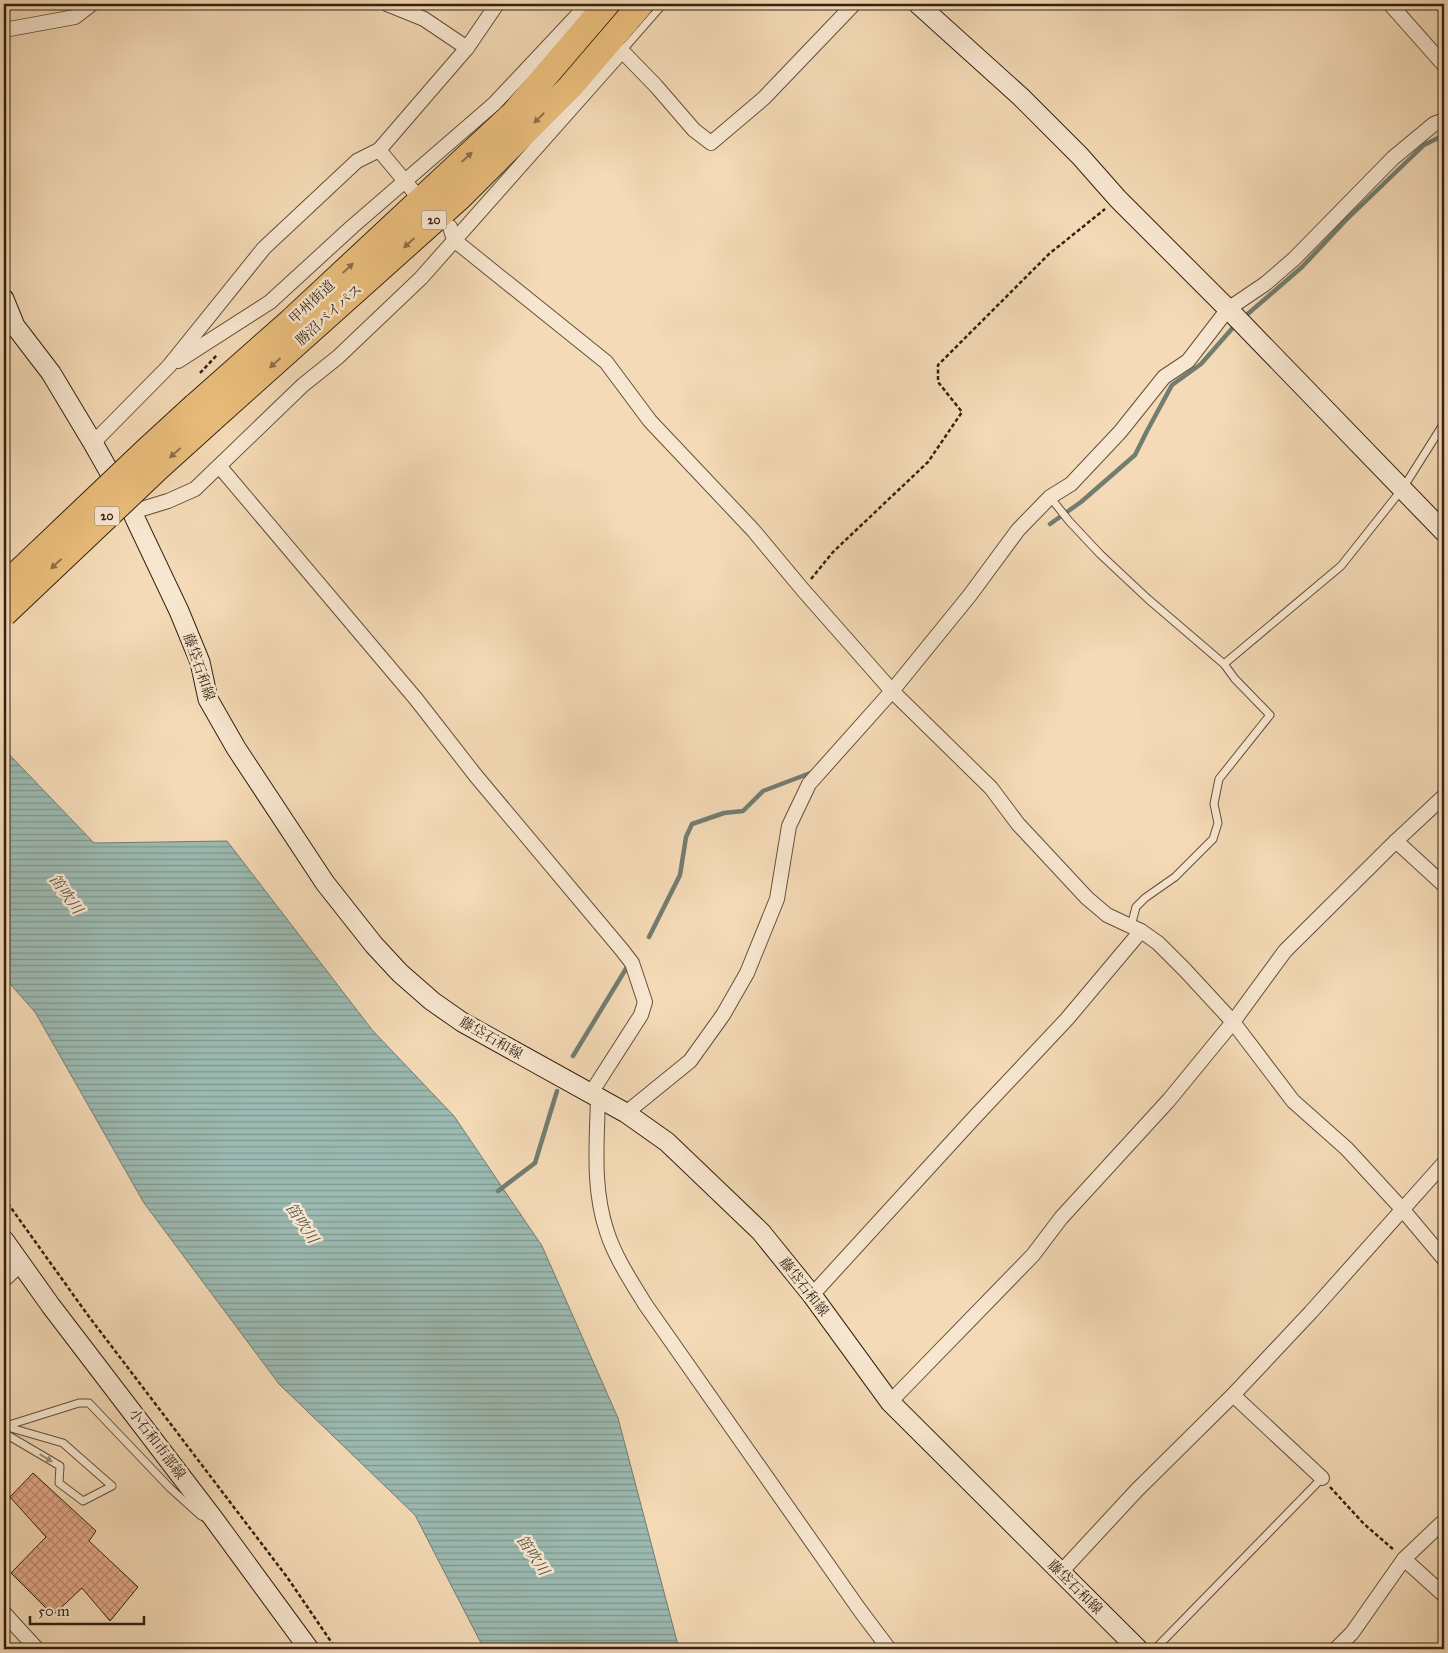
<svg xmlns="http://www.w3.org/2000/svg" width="1448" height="1653" font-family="'IM FELL Great Primer','Noto Serif JP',serif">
<defs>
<pattern id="water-rules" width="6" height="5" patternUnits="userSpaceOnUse" patternTransform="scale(1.25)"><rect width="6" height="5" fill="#9cbab2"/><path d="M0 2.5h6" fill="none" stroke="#80978f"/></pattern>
<pattern id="building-cross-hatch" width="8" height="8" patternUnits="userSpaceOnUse" patternTransform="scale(1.25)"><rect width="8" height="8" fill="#e5aa8a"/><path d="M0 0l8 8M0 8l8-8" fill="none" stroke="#ba8a6f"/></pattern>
</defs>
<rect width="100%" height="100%" fill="#f4dab6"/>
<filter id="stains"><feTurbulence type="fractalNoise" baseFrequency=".004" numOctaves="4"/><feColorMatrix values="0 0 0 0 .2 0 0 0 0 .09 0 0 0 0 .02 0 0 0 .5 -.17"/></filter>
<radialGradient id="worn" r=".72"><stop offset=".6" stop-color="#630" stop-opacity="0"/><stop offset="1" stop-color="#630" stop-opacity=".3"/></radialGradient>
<!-- water -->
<path fill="url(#water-rules)" stroke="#727d72" d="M 4,749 L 94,843 L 227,841 L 373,1031 L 454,1116 L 542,1246 L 618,1418 L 679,1649 L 484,1649 L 415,1515 L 279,1384 L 144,1203 L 35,1012 L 4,977 Z"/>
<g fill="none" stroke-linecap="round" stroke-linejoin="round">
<!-- stream -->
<g stroke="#727d72" stroke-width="4.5">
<path d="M 1243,318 L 1302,267 L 1346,220 L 1424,145 L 1444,135"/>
<path d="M 1050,524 L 1081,502 L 1135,455 L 1147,431 L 1172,385 L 1201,364 L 1237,323"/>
<path d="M 649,937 L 680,875 L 686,837 L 692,824 L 724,813 L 743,811 L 763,791 L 813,772"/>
<path d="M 573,1056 L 627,967"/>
<path d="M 498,1191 L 535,1163 L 557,1091"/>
</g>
</g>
<!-- building -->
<path fill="url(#building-cross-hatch)" stroke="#321" d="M 33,1473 L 96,1531 L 89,1541 L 138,1587 L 110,1621 L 82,1588 L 53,1615 L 11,1573 L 46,1537 L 10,1497 Z"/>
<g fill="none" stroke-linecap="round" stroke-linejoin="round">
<!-- lane casing -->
<g stroke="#63503a" stroke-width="9">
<g id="lane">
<path d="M 622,51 L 663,4"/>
<path d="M 1050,497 L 1069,521 L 1100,554 L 1148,599 L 1224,664 L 1235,679 L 1270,715 L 1219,779 L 1214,804 L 1218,823 L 1213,839 L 1175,877 L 1145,898 L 1136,907 L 1131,926"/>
<path d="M 1224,664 L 1341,566 L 1403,488 L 1444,423"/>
<path d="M 6,1423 L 9,1425 L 79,1403 L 89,1403 L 170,1488 L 201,1516 L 204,1517"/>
<path d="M 4,1426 L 63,1443 L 112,1486 L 83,1501 L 59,1483 L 60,1466 L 4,1433"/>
<path d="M 1155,1649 L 1322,1478"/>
</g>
</g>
<!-- street casing -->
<g stroke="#63503a" stroke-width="16">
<g id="street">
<path d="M 387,4 L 424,19 L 467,48"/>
<path d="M 1390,4 L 1444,65"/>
<path d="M 4,30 L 75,17 L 92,4"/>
<path d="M 379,150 L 414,192"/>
<path d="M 450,227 L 454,240 L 606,362 L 650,421 L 753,530 L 803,590 L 892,691 L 991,788 L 1018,824 L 1087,898 L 1107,915 L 1141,931 L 1158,943 L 1185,970 L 1233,1022 L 1293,1101 L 1347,1149 L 1403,1210 L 1444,1259"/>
<path d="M 178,361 L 270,302 L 353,226 L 494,104 L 588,4"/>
<path d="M 93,443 L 169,366 L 264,248 L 357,161 L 379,150 L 467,48 L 497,4"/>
<path d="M 220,467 L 416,699 L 476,776 L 622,950 L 632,963 L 645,1002 L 641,1015 L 591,1093"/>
<path d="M 132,512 L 168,501 L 195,489 L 303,385 L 338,357 L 421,278 L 622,51 L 656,86 L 694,130 L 711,143 L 764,98 L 854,4"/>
<path d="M 1396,841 L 1444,885"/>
<path d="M 598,1097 C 597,1142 592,1188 607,1232 C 615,1257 631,1281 645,1304 L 859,1609 L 889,1649"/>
<path d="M 626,1113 L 690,1061 L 723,1015 L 747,973 L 777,899 L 789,826 L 809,784 L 892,691 L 970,595 L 1018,530 L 1050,497 L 1071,484 L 1120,432 L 1164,377 L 1188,361 L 1228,309 L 1265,284 L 1294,259 L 1393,158 L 1434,124 L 1444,120"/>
<path d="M 4,1280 L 20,1265"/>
<path d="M 812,1295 L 973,1119 L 1067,1019 L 1141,931"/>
<path d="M 1233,1395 L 1322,1478"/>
<path d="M 890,1402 L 1033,1255 L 1061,1218 L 1169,1100 L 1233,1022 L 1285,951 L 1396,841 L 1444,796"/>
<path d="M 1404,1559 L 1444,1595"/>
<path d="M 1061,1572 L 1137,1490 L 1233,1395 L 1311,1312 L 1444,1163"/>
<path d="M 4,1613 L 37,1649"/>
<path d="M 1336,1649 L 1352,1633 L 1404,1559 L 1444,1521"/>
</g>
</g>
<!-- secondary casing -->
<g stroke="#321" stroke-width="21">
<g id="secondary">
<path d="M 918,4 L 1021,97 L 1080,156 L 1118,199 L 1232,313 L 1444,532"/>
<path d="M 4,299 L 15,326 L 51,373 L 93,443 L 132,512 L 179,611 L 200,662 L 208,699 L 236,748 L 325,883 L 374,945 L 400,973 L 432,1001 L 462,1022 L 626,1113 L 667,1142 L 761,1232 L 812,1295 L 890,1402 L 1138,1649"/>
<path d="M 4,1240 L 51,1306 L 213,1518 L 309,1649"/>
</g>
</g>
<!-- highway casing -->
<g stroke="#321" stroke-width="27">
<g id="highway">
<path d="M 195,406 L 291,321 L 513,114 L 607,4"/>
<path d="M 211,420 L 460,197 L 570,87 L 641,4"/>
</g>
</g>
<!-- path -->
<g stroke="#321" stroke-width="2.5" stroke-dasharray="4 2.5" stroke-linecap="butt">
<path d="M 200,373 L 217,355"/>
<path d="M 811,579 L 833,552 L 928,462 L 962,412 L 938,382 L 938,365 L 1049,254 L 1105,209"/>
<path d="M 4,1198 L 87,1314 L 287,1577 L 336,1649"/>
<path d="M 1330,1487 L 1364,1524 L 1394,1550"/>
</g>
<!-- lane -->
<use href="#lane" stroke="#f8e7d0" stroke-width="7"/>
<!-- street -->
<use href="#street" stroke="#f8e7d0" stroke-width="14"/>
<!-- secondary -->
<use href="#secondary" stroke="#f8e7d0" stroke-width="19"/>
<!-- highway -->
<use href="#highway" stroke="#eabd7b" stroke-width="25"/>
<!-- highway-bridge casing -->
<g stroke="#321" stroke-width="27" stroke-linecap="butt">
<g id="highway-bridge">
<path d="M 4,586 L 148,449 L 195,406"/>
<path d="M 4,614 L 159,467 L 211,420"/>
</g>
</g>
<!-- highway-bridge -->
<use href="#highway-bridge" stroke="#eabd7b" stroke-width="25"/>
</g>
<!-- one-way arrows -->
<defs><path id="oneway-solid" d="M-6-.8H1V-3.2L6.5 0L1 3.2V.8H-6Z" transform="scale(1.25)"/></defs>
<g fill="#8e7046">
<use href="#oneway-solid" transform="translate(539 118) rotate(135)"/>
<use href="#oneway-solid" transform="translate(467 157) rotate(-43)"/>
<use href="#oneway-solid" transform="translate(409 243) rotate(138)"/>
<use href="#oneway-solid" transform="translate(348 268) rotate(-43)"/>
<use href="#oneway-solid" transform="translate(275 363) rotate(138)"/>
<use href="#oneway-solid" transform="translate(175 453) rotate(138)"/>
<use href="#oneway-solid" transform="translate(56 564) rotate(137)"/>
</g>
<use fill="#9f8e7a" href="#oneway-solid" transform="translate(46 1458) rotate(31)"/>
<g text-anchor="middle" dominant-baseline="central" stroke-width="5" stroke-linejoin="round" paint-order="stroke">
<!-- shield labels -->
<g fill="#f8e7d0" stroke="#6e5d4a" stroke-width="1">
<rect x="421.5" y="210.5" width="25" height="19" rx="4"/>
<rect x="94.5" y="506.5" width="25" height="19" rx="4"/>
</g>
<g font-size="12" font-weight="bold" fill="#321">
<text x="434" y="220">20</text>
<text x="107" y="516">20</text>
</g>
<!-- street labels -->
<g font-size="14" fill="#321" stroke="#f8e7d0">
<text transform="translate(312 302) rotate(-43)">甲州街道</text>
<text transform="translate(329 315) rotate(-42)">勝沼バイパス</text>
<text transform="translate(199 667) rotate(71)">藤垈石和線</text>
<text transform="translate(491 1038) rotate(30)">藤垈石和線</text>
<text transform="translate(804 1287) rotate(52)">藤垈石和線</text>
<text transform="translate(157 1444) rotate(53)">小石和市部線</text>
<text transform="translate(1075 1587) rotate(45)">藤垈石和線</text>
</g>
<!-- water labels -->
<g font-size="15" font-style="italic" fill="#525041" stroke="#f8e7d0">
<text transform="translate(66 894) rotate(54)">笛吹川</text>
<text transform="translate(302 1223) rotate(56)">笛吹川</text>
<text transform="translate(533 1555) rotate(56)">笛吹川</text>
</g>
</g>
<!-- margin -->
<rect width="1448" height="1653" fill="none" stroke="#f4dab6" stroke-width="20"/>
<rect x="5" y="5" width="1438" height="1643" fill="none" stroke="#321" stroke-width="2.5"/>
<rect x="10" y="10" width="1428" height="1633" fill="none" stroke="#321"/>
<!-- scale -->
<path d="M30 1616v8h114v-8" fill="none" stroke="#332211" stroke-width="2.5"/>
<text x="38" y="1616" font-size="15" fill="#332211" stroke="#f8e7d0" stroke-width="4" paint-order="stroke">50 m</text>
<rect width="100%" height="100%" filter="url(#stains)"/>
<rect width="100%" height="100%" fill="url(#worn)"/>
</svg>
